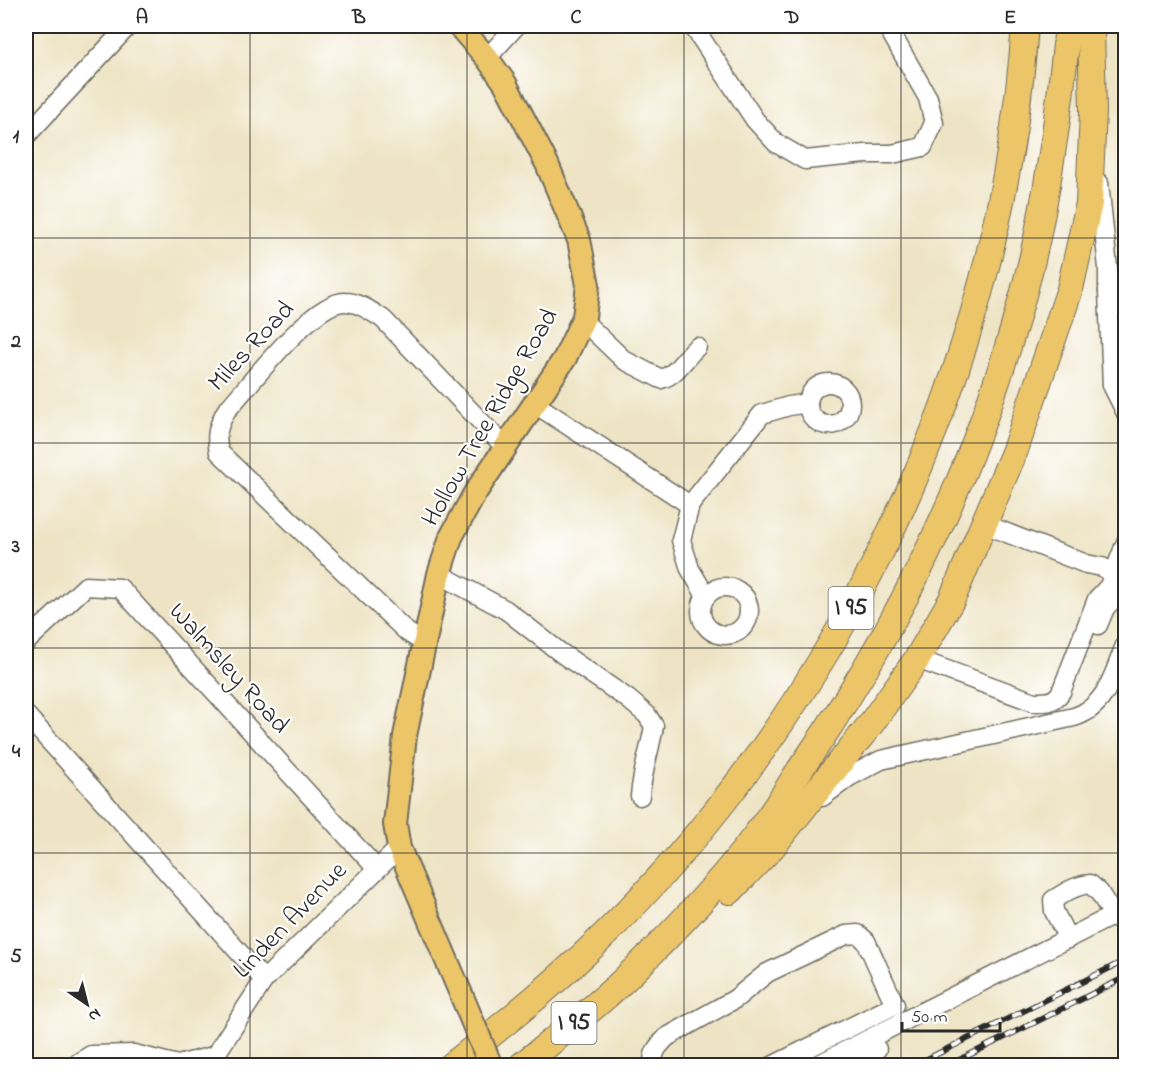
<svg xmlns="http://www.w3.org/2000/svg" width="1151" height="1091" font-family="'Indie Flower',sans-serif">
<rect width="100%" height="100%" fill="#fff"/>
<filter id="ink" filterUnits="userSpaceOnUse"><feTurbulence type="fractalNoise" baseFrequency=".0167" numOctaves="2"/><feDisplacementMap in="SourceGraphic" scale="12" xChannelSelector="R" yChannelSelector="G"/><feConvolveMatrix kernelMatrix="1 2 1 2 8 2 1 2 1" color-interpolation-filters="sRGB"/></filter>
<filter id="wash" filterUnits="userSpaceOnUse"><feTurbulence type="fractalNoise" baseFrequency=".008" numOctaves="4" result="noise"/><feDisplacementMap in="SourceGraphic" scale="24" xChannelSelector="R" yChannelSelector="G"/><feGaussianBlur stdDeviation="1.35" result="paint"/><feColorMatrix in="noise" values="0 0 0 0 0 0 0 0 0 0 0 0 0 0 0 0 0 1.4 0 .05"/><feComposite in="paint" operator="in"/></filter>
<g filter="url(#wash)">
<rect width="100%" height="100%" fill="#eee4c5"/>
</g>
<g filter="url(#ink)">
<g fill="none" stroke-linecap="round" stroke-linejoin="round">
<!-- minor casing -->
<g stroke="#6f6c61" stroke-width="21">
<g id="minor">
<path d="M 693,26 L 755,120 L 776,143 L 805,160 L 865,154 L 892,154 L 923,147 L 934,123 L 928,98 L 887,26"/>
<path d="M 487,58 L 516,26"/>
<path d="M 26,136 L 128,26"/>
<path d="M 1099,183 L 1108,268 L 1108,292 L 1126,312"/>
<path d="M 1110,293 L 1108,292 L 1112,385 L 1126,413"/>
<path d="M 582,320 L 624,360 L 661,379 C 677,375 685,357 697,347"/>
<circle cx="829" cy="404" r="21"/>
<path d="M 535,404 L 690,505 L 762,414 L 789,406 L 808,403"/>
<path d="M 690,505 L 681,540 L 690,569 L 706,596"/>
<path d="M 984,524 L 1086,564 L 1102,567 L 1126,580"/>
<path d="M 439,574 L 506,610 L 561,653 L 628,699 L 647,715 L 654,726 C 650,750 642,772 640,796"/>
<circle cx="725" cy="611" r="24"/>
<path d="M 1098,625 L 1105,608 L 1126,586"/>
<path d="M 26,642 L 86,586 L 120,588 L 377,869"/>
<path d="M 426,644 L 407,632 L 219,452 C 215,435 218,426 226,411 C 249,386 313,301 345,302 C 359,302 372,312 383,319 L 505,447"/>
<path d="M 917,659 L 1034,702 C 1046,702 1054,703 1061,692 L 1097,599 L 1109,586 L 1126,542"/>
<path d="M 26,715 L 264,980"/>
<path d="M 822,797 L 849,777 L 881,760 L 1074,717 C 1107,707 1114,672 1126,643"/>
<path d="M 1068,939 L 1054,911 L 1053,900 C 1064,893 1076,885 1090,884 L 1099,892 L 1113,915"/>
<path d="M 73,1066 L 91,1055 L 134,1054 L 178,1065 L 213,1056"/>
<path d="M 208,1066 L 264,980 L 399,848"/>
<path d="M 653,1066 C 652,1052 658,1046 667,1037 L 735,999 L 767,973 L 846,935 L 858,934 L 866,941 L 895,1005 L 772,1066"/>
<path d="M 815,1066 L 1126,909"/>
<path d="M 844,1066 L 877,1049"/>
</g>
</g>
<!-- major casing -->
<g stroke="#6f6c61" stroke-width="26">
<path id="major" d="M 459,26 L 487,58 L 505,83 L 547,164 L 579,240 L 588,285 L 584,317 L 565,358 L 475,493 L 451,537 L 439,574 L 405,736 L 395,824 L 399,848 L 461,994"/>
</g>
<!-- highway casing -->
<g stroke="#6f6c61" stroke-width="28">
<g id="highway">
<path d="M 730,891 L 772,847 L 870,725 L 917,659 L 952,599 L 1015,450 L 1070,289 L 1089,203 L 1093,111 L 1091,26"/>
<path d="M 451,1066 C 500,1028 548,989 592,947 C 843,706 1000,372 1025,26"/>
<path d="M 521,1066 C 556,1038 591,1011 624,980 C 676,930 728,876 769,817 C 782,799 793,779 806,761 C 911,609 988,440 1032,260 C 1050,183 1060,104 1068,26"/>
</g>
</g>
<!-- minor -->
<use href="#minor" stroke="#fff" stroke-width="18"/>
<!-- major -->
<use href="#major" stroke="#edc569" stroke-width="22"/>
<!-- highway -->
<use href="#highway" stroke="#edc569" stroke-width="26"/>
<!-- rail casing -->
<g stroke="#2b2b2b" stroke-width="6">
<g id="rail">
<path d="M 913,1066 L 1126,960"/>
<path d="M 947,1066 L 1126,977"/>
</g>
</g>
<!-- rail -->
<use href="#rail" stroke="#fff" stroke-width="4" stroke-dasharray="11" stroke-linecap="butt"/>
<!-- major-bridge casing -->
<g stroke="#6f6c61" stroke-width="26" stroke-linecap="butt">
<path id="major-bridge" d="M 461,994 L 491,1066"/>
</g>
<!-- major-bridge -->
<use href="#major-bridge" stroke="#edc569" stroke-width="22"/>
</g>
</g>
<!-- grid -->
<path fill="none" stroke="#2b2b2b" stroke-width="1.5" stroke-opacity="0.55" d="M 250,26 L 250,1066M 467,26 L 467,1066M 684,26 L 684,1066M 901,26 L 901,1066M 26,238 L 1126,238M 26,443 L 1126,443M 26,648 L 1126,648M 26,853 L 1126,853"/>
<g text-anchor="middle" dominant-baseline="central" stroke-width="4.5" stroke-linejoin="round" paint-order="stroke">
<!-- shield labels -->
<g fill="#fff" stroke="#6b6b6b" stroke-width="1.5">
<rect x="828.5" y="587" width="45" height="42" rx="4.5"/>
<rect x="551.5" y="1002" width="45" height="42" rx="4.5"/>
</g>
<g font-size="24" font-weight="bold" fill="#2b2b2b">
<text x="851" y="608">I 95</text>
<text x="574" y="1023">I 95</text>
</g>
<!-- street labels -->
<g font-size="26" fill="#2b2b2b" stroke="#fff">
<text transform="translate(252 347) rotate(-47)">Miles Road</text>
<text transform="translate(491 418) rotate(-60)">Hollow Tree Ridge Road</text>
<text transform="translate(228 669) rotate(48)">Walmsley Road</text>
<text transform="translate(291 921) rotate(-46)">Linden Avenue</text>
</g>
</g>
<!-- margin -->
<rect width="1151" height="1091" fill="none" stroke="#fff" stroke-width="66"/>
<!-- north arrow -->
<g transform="translate(87 1004) rotate(145)" stroke="#ffffff" stroke-width="4.5" paint-order="stroke">
<path d="M0-4.5L10 22L0 15L-10 22Z" fill="#2b2b2b"/>
<text y="-9" font-size="16" font-weight="bold" text-anchor="middle" fill="#2b2b2b">N</text>
</g>
<!-- scale -->
<path d="M902 1022v9h98v-9" fill="none" stroke="#2b2b2b" stroke-width="3"/>
<text x="911" y="1022" font-size="18" fill="#2b2b2b" stroke="#ffffff" stroke-width="4.5" paint-order="stroke">50 m</text>
<rect x="33" y="33" width="1085" height="1025" fill="none" stroke="#2b2b2b" stroke-width="2"/>
<g font-size="20" text-anchor="middle" font-weight="bold" fill="#2b2b2b">
<text x="142" y="23">A</text>
<text x="359" y="23">B</text>
<text x="576" y="23">C</text>
<text x="792" y="23">D</text>
<text x="1010" y="23">E</text>
<text x="16" y="142">1</text>
<text x="16" y="347">2</text>
<text x="16" y="552">3</text>
<text x="16" y="757">4</text>
<text x="16" y="962">5</text>
</g>
</svg>
